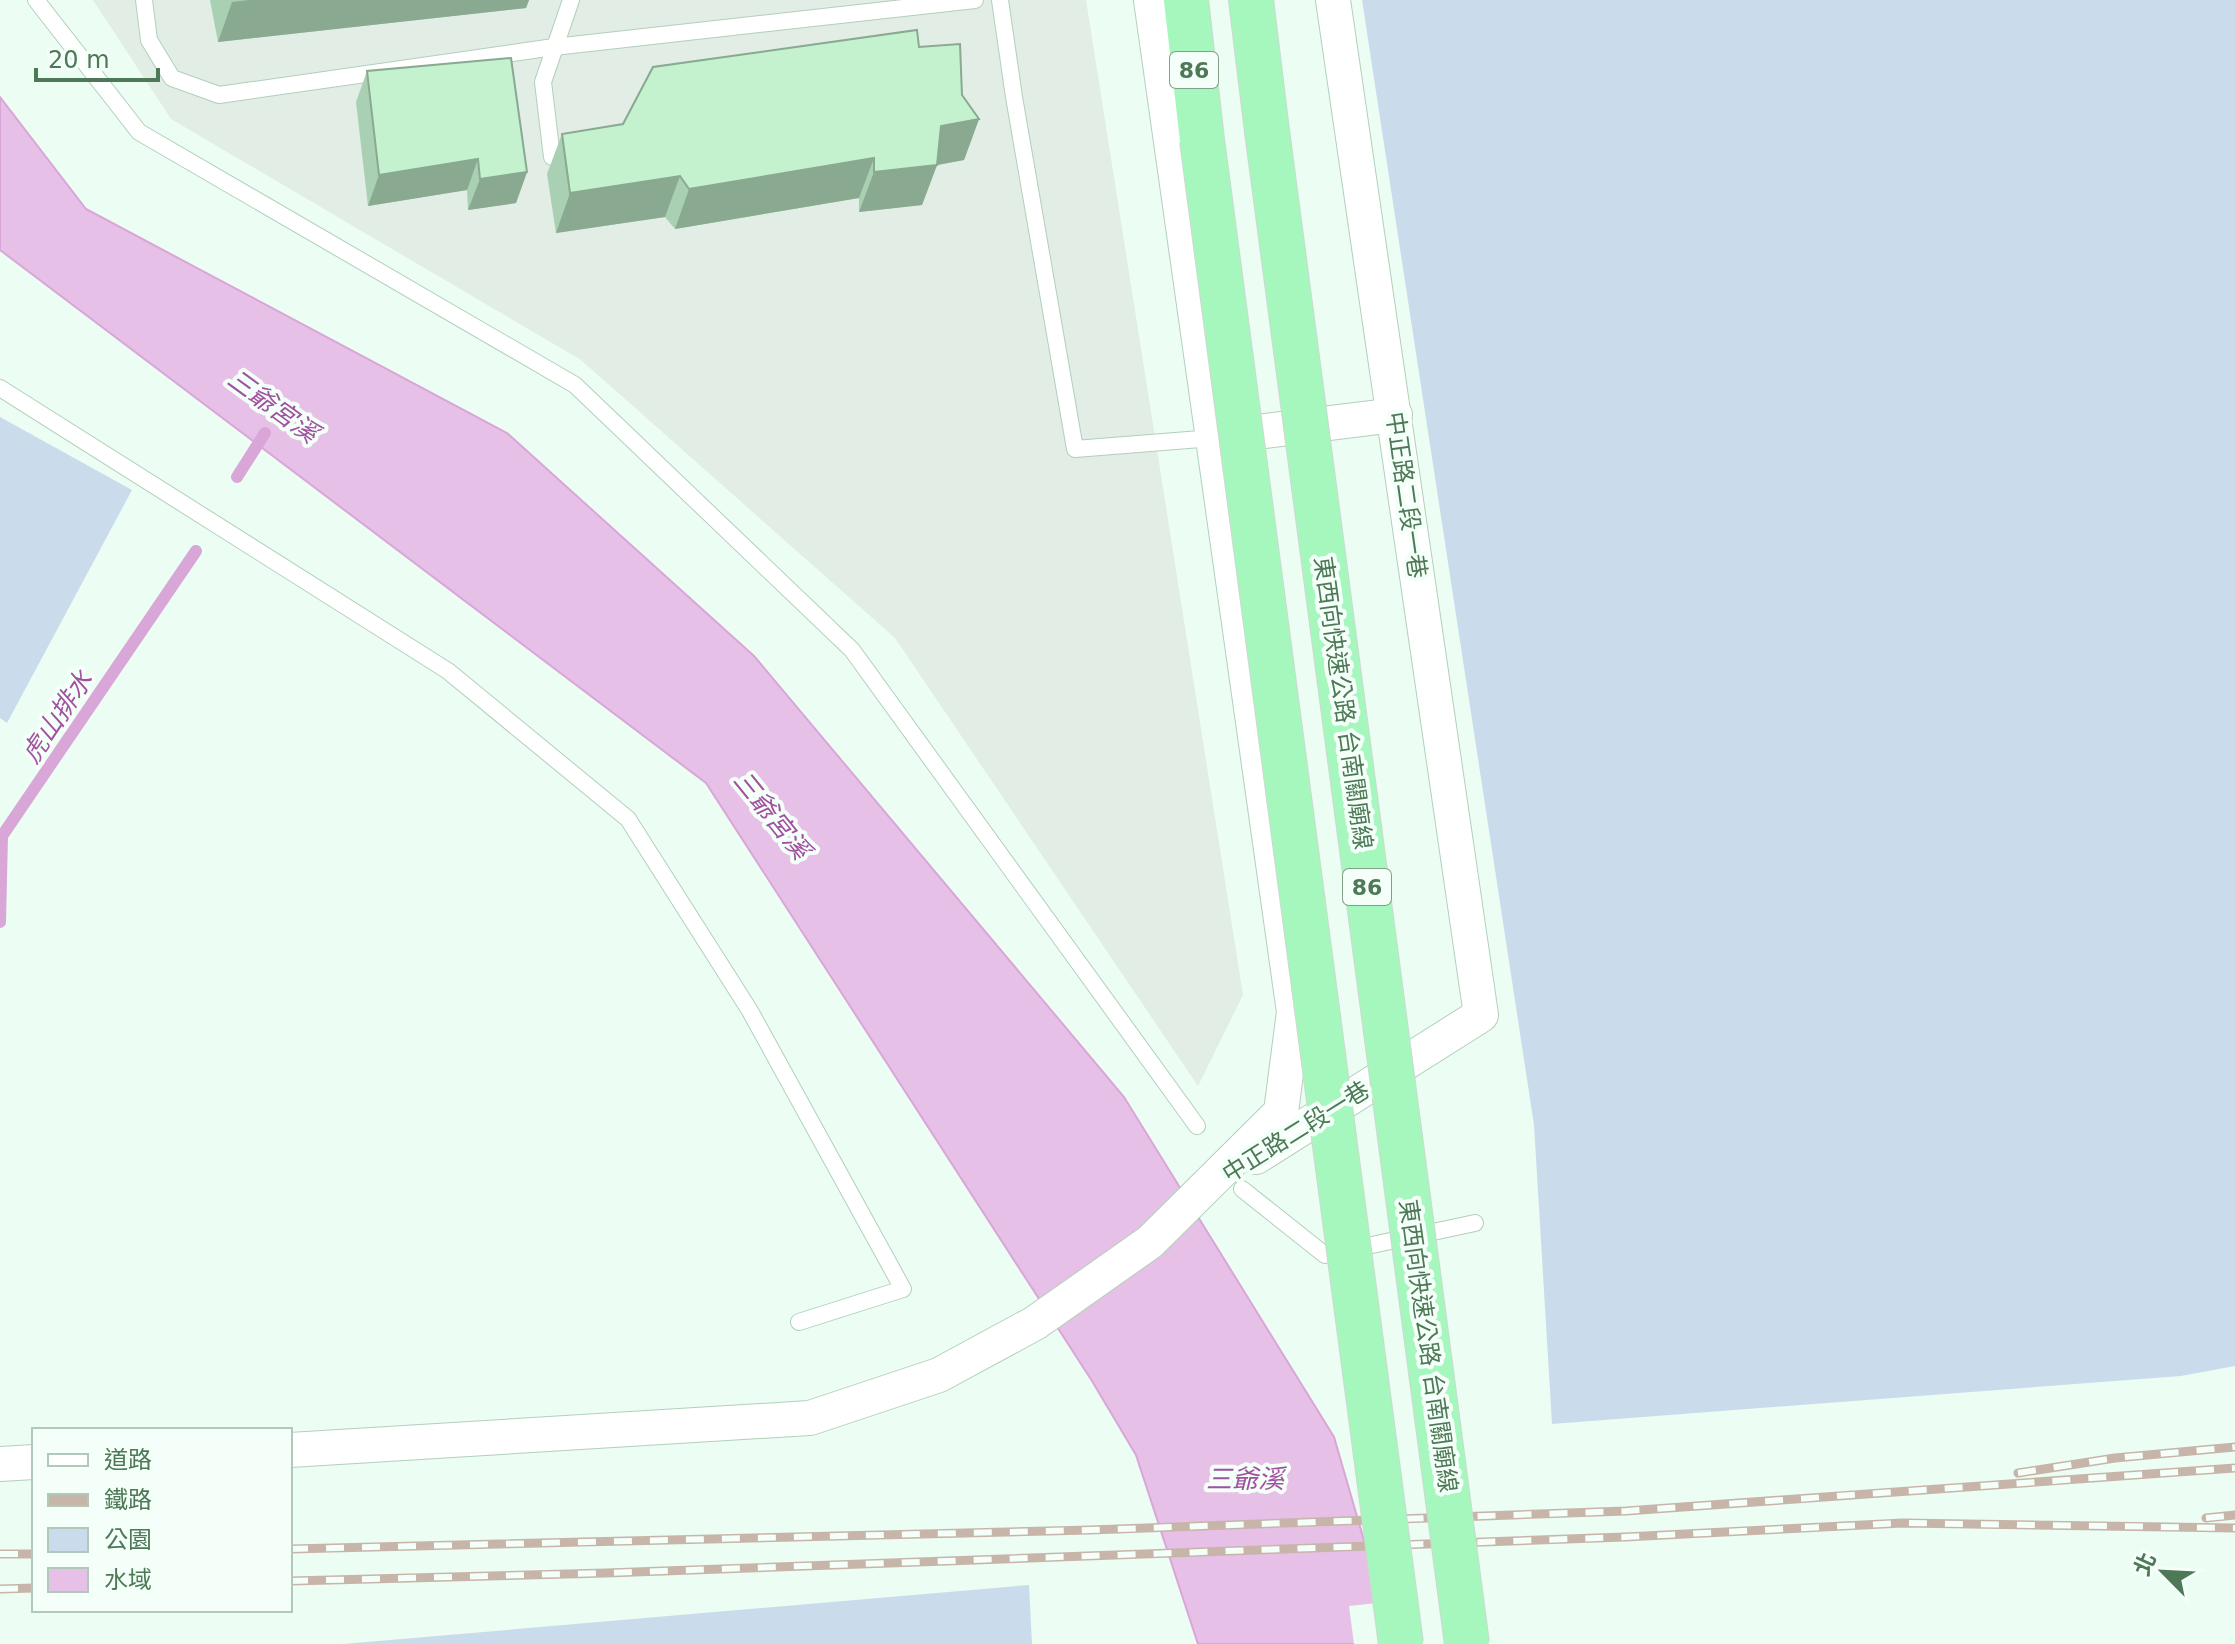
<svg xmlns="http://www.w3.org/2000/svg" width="2235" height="1644" font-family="'DejaVu Sans','Noto Sans TC',sans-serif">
<rect width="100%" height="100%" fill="#ecfdf4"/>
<!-- industrial -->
<path fill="#e1ede5" d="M 93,0 L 1086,0 L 1243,995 L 1198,1086 L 895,638 L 581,360 L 171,119 Z"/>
<!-- green -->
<g fill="#cadceb">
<path d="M 1362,0 L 2235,0 L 2235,1366 L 2181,1376 L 1552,1424 L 1534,1125 Z"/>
<path d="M 0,417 L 132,490 L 7,723 L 0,718 Z"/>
<path d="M 1029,1585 L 1032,1644 L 343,1644 Z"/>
</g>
<!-- water -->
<path fill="#e7c0e7" stroke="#d9a6d8" stroke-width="2" d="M 0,97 L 86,209 L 507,433 L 754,656 L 1124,1097 L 1334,1437 L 1394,1644 L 1198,1644 L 1136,1455 L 1092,1381 L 706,783 L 0,250 Z"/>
<!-- pier -->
<path fill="#ecfdf4" d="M 1386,1602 L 1398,1644 L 1354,1644 L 1349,1606 Z"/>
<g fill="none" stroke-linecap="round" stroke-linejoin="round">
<!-- stream -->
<g stroke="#d9a6d8" stroke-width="12">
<path d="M 237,477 L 265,433"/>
<path d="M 0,922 L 2,836 L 196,551"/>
</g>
<!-- service casing -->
<g stroke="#b1d0ba" stroke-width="18">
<g id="service">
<path d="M 36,0 L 139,132 L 575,385 L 852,650 L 1197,1126"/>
<path d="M 144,0 L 149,40 L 172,78 L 219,95 L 554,47 L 975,0"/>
<path d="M 1000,0 L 1014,97 L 1075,449 L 1213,438"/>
<path d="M 552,157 L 543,82 L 571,0"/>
<path d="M 0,388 L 448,671 L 628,819 L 750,1011 L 903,1289 L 799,1322"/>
<path d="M 1242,1189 L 1325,1255 L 1475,1223"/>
</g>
</g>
<!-- minor casing -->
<g stroke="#b1d0ba" stroke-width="36">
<g id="minor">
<path d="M 1217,437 L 1395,415"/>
<path d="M 1256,1157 L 1481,1015 L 1333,0"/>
<path d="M 290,1450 L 810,1418 L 939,1375 L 1035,1323 L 1150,1242 L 1281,1112 L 1294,1012 L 1151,0"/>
<path d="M 0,1464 L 34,1462"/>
</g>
</g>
<!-- trunk casing -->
<g stroke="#cdd9d0" stroke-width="46">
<g id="trunk">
<path d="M 1186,0 L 1202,140"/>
<path d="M 1251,0 L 1267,131"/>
</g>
</g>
<!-- service -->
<use href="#service" stroke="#fff" stroke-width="16"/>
<!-- minor -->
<use href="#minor" stroke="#fff" stroke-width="34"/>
<!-- trunk -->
<use href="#trunk" stroke="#a6f7be" stroke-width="44"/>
<!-- rail casing -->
<g stroke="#c8b5a9" stroke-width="9">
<g id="rail">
<path d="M 2018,1473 L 2115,1458 L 2235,1447"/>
<path d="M 2206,1518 L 2235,1515"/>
<path d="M 290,1549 L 1090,1530 L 1626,1511 L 2235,1468"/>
<path d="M 0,1554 L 34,1554"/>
<path d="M 290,1581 L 606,1573 L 1625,1537 L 1903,1523 L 2235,1528"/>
<path d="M 0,1589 L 34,1588"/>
</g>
</g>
<!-- rail -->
<use href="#rail" stroke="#f3fff8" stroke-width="6" stroke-dasharray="18" stroke-linecap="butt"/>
<!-- trunk-bridge casing -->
<g stroke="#cdd9d0" stroke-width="46" stroke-linecap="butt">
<g id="trunk-bridge">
<path d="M 1267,131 L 1467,1644"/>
<path d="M 1202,140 L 1401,1644"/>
</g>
</g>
<!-- trunk-bridge -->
<use href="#trunk-bridge" stroke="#a6f7be" stroke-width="44"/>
</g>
<!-- wall -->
<g fill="#a9d0b2">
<path d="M 210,0 L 529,0 L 526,8 L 218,42 Z"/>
<path d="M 919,47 L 962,95 L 979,119 L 964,160 L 937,165 L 922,205 L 859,212 L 859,198 L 675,229 L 665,217 L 556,233 L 547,174 L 562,134 L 623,124 Z"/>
<path d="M 367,71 L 527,172 L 516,203 L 468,210 L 467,190 L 368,206 L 356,102 Z"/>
</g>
<!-- shaded-wall -->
<g fill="#89a991">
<path d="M 249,0 L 529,0 L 526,8 L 218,42 L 232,2 Z"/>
<path d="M 979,119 L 964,160 L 937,165 L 922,205 L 859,212 L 874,172 L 941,126 Z"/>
<path d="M 874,158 L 859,198 L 675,229 L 689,189 Z"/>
<path d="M 478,159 L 467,190 L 368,206 L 379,175 Z"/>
<path d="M 527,172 L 516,203 L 468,210 L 480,179 Z"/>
<path d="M 680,176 L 665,217 L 556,233 L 570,193 Z"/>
</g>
<!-- building -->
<g fill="#c4f2cf" stroke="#89a991" stroke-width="2">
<path d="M 917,30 L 919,47 L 960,44 L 962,95 L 979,119 L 941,126 L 937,165 L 874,172 L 874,158 L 689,189 L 680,176 L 570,193 L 562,134 L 623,124 L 653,67 Z"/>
<path d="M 511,58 L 527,172 L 480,179 L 478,159 L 379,175 L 367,71 Z"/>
</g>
<g text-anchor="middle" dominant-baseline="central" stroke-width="8" stroke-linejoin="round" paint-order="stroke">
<!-- shield labels -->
<g fill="#f3fff8" stroke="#80a187" stroke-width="2">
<rect x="1170" y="52" width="48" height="36" rx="6"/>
<rect x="1343" y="869" width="48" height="36" rx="6"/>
</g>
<g font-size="22" font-weight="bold" fill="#4e7957">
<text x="1194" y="70">86</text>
<text x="1367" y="887">86</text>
</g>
<!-- street labels -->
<g font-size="24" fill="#4e7957" stroke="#f3fff8">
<text transform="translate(1406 495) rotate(82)">中正路二段一巷</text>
<text transform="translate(1343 703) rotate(82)">東西向快速公路 台南關廟線</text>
<text transform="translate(1296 1132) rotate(-32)">中正路二段一巷</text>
<text transform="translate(1428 1346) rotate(82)">東西向快速公路 台南關廟線</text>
</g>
<!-- water labels -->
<g font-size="26" font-style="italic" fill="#a1519f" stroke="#f3fff8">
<text transform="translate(273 406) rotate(36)">三爺宮溪</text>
<text transform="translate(57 717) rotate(-56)">虎山排水</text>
<text transform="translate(772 815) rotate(51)">三爺宮溪</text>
<text x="1245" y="1479">三爺溪</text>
</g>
</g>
<!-- legend -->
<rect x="32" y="1428" width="260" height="184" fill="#f3fff8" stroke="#b1c9b8" stroke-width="2"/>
<rect x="48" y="1454" width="40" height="12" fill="#ffffff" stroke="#b1c9b8" stroke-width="2"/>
<text x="104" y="1468" font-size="24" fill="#4e7957">道路</text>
<rect x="48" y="1494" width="40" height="12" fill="#c8b5a9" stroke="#b1c9b8" stroke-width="2"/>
<text x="104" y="1508" font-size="24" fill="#4e7957">鐵路</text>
<rect x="48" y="1528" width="40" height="24" fill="#cadceb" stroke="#b1c9b8" stroke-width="2"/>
<text x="104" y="1548" font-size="24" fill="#4e7957">公園</text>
<rect x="48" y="1568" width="40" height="24" fill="#e7c0e7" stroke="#b1c9b8" stroke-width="2"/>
<text x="104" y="1588" font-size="24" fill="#4e7957">水域</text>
<!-- north arrow -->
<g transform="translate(2163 1572) rotate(294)" stroke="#f3fff8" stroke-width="6" paint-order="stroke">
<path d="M0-6L14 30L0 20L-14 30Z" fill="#4e7957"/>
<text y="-12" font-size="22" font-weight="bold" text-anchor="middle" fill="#4e7957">北</text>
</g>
<!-- scale -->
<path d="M36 68v12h122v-12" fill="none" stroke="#4e7957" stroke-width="4"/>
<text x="48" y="68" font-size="24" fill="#4e7957" stroke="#f3fff8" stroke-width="6" paint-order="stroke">20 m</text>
</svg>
